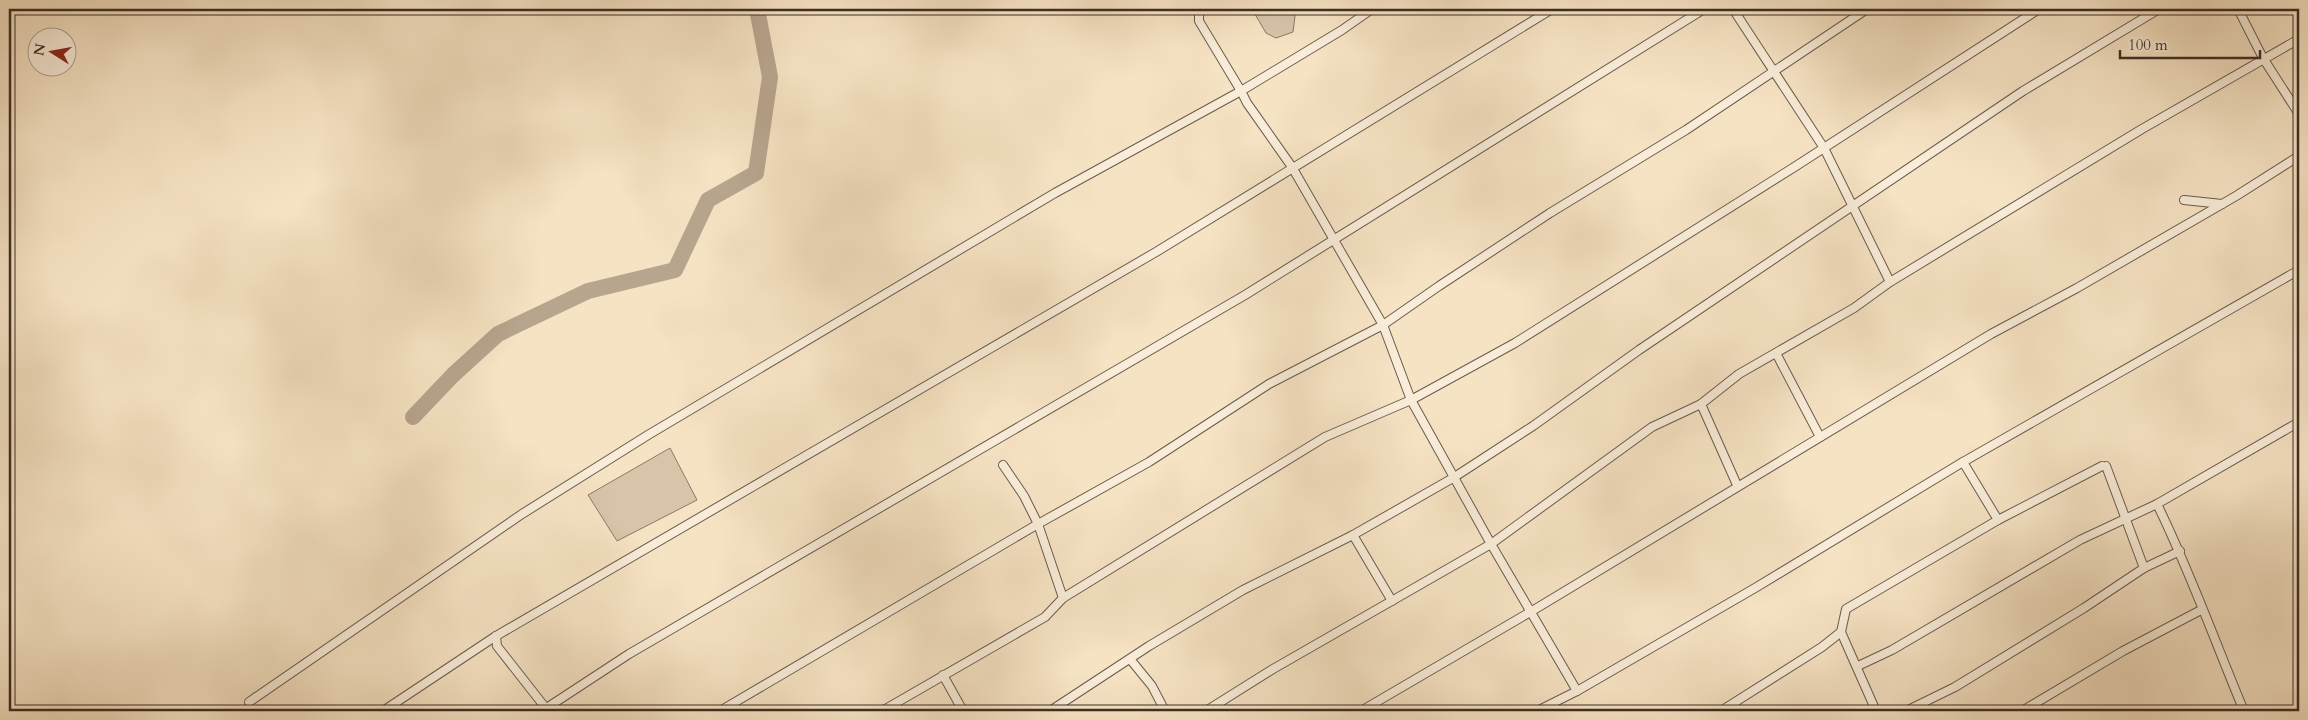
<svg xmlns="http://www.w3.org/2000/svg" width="2308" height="720" font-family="Cardo,serif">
<rect width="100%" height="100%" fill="#f6e3c4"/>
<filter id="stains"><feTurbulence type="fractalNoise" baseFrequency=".004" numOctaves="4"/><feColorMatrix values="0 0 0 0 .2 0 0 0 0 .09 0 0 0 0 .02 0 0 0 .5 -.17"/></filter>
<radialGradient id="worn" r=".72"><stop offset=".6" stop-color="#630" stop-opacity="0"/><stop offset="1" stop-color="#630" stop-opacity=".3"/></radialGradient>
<!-- green -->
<g fill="#d7c4a9" stroke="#8a7966">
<path d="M 1252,9 L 1291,9 L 1295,16 L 1293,32 L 1276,38 L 1266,33 Z"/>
<path d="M 670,448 L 697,500 L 617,541 L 588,495 Z"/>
</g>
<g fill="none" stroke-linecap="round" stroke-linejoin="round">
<!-- river -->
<path stroke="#b7a58e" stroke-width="16" d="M 413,417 L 453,375 L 498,334 L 588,291 L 675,270 L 708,200 L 756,173 L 770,77 L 757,9"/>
<!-- street casing -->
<g stroke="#6b5b4c" stroke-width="10">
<g id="street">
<path d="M 1372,9 L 1342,30 L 1241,91 L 1247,103 L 1292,167 L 1383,325 L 1411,400 L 1491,544 L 1577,691"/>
<path d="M 1733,9 L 1824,148 L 1890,282"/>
<path d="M 2238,9 L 2263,58 L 2299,114"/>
<path d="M 2184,200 L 2222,204"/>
<path d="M 1776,353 L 1820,437"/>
<path d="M 1701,404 L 1737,485"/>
<path d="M 1963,462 L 1998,520"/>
<path d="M 1003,465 L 1024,496 L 1038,524 L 1063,598"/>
<path d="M 2106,466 L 2144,568"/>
<path d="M 2157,504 C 2190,571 2215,642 2244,711"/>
<path d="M 1353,535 L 1392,601"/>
<path d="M 1841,632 L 1876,711"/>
<path d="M 496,636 L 497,646 L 548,711"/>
<path d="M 1130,659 L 1152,686 L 1165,711"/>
<path d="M 1858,666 L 1892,650 L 2080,540 L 2157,504 L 2299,422"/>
<path d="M 943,675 L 963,711"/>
<path d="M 249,702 L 522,514 L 648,435 L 1055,193 L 1241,91 L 1199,21 L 1199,9"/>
<path d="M 383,711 L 496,636 L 1156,252 L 1552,9"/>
<path d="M 542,711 L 629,654 L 1245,295 L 1704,9"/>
<path d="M 720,711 L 1038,524 L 1149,462 L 1269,384 L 1383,325 L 1439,286 L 1550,213 L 1686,130 L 1867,9"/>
<path d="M 882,711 L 1045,617 L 1063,598 L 1325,437 L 1411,400 L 1515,343 L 1796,166 L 2039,9"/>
<path d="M 1050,711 L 1149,646 L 1243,590 L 1353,535 L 1453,478 L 1533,426 L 1639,350 L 2023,91 L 2159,9"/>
<path d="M 1206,711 L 1273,669 L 1491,544 L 1652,427 L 1701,404 L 1739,374 L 1854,308 L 1890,282 L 2142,129 L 2299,39"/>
<path d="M 1361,711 L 1532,611 L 1991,334 L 2077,288 L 2236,196 L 2299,156"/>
<path d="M 1537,711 L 1577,691 L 1755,588 L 1963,462 L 2299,270"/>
<path d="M 1721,711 L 1822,647 L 1841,632 L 1846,609 L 1998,520 L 2102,466"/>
<path d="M 1906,711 L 1955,687 L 2084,608 L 2144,568 L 2180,551"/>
<path d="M 2022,711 L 2123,651 L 2201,610"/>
</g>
</g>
<!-- street -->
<use href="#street" stroke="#f9edd9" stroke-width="8"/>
</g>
<!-- margin -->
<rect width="2308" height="720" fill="none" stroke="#f6e3c4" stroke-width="30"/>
<rect x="10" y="10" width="2288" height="700" fill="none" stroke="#3d2e24" stroke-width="2.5"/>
<rect x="15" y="15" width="2278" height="690" fill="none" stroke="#3d2e24"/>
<!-- north arrow -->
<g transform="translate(52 52) rotate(281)"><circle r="24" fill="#f9edd9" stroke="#aea191"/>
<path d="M0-4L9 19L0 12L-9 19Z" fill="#8f2418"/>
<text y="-8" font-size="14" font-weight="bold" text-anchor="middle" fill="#3d2e24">N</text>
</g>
<!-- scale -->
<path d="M2120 50v8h140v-8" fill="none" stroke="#3d2e24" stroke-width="2.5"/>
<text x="2128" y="50" font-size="15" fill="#3d2e24" stroke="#f9edd9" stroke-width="4" paint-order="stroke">100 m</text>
<rect width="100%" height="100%" filter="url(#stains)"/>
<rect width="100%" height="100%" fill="url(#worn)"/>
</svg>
